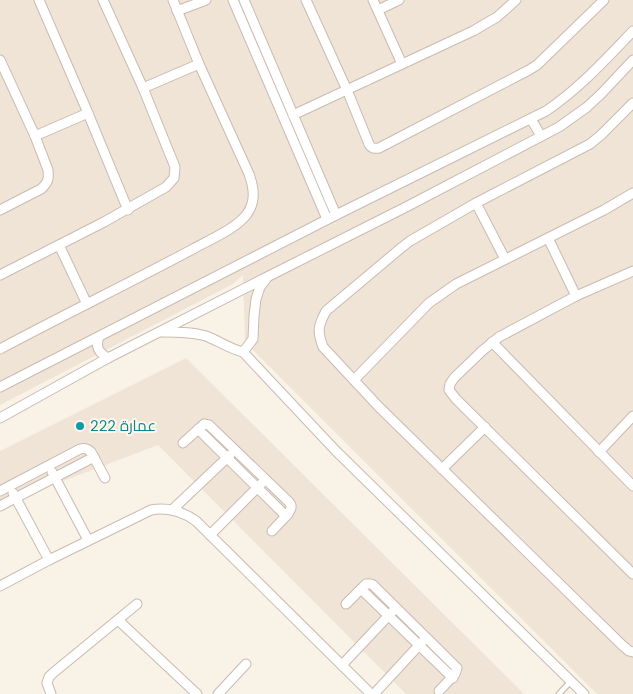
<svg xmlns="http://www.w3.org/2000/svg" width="633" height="694" font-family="'DM Sans',Cairo,sans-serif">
<rect width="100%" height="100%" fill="#f9f2e7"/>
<!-- residential -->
<g fill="#f0e4d7">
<path d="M 0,0 L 633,0 L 633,694 L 597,694 L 245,342 L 243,275 L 233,284 L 0,405 Z"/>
<path d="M 186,358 L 524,694 L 406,694 L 158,445 L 0,505 L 0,451 Z"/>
</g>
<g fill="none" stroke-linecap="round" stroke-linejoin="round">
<!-- lane casing -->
<g stroke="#cabaaf" stroke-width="7">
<path id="lane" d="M 559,694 L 571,681"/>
</g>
<!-- street casing -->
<g stroke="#cabaaf" stroke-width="11">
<g id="street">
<path d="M 39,0 L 85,106 L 128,210"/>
<path d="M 233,0 L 327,219"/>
<path d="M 244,0 L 336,215"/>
<path d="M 306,0 L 347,90 L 369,144 C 371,148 374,149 379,148 L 529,70 L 537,65 L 604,0"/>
<path d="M 373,0 L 402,64"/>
<path d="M 378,10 L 399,0"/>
<path d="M 177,11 L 206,0"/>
<path d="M 0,60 L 35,136 L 48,170 C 49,179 48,183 41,189 L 0,210"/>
<path d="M 143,88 L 199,64"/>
<path d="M 633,103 L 601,135 L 590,144 L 476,203 L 410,241 L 401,248 L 326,311 C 318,326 317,331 323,347 L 379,407 L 622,645 L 629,651 L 633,652"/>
<path d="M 293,115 L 473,31 L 497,17 L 516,0"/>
<path d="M 531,119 L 541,136"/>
<path d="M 35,136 L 88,113"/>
<path d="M 476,203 L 505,259"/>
<path d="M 548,238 L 576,296"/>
<path d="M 59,245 L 87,304"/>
<path d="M 633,271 L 576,296 L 499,337 L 482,351 L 454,378 L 450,384 L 449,390 L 456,399 L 633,574"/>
<path d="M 0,275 L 104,222 L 166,187 L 174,178 L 175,167 L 143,88 L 103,0"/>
<path d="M 162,332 C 177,332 192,332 206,336 C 219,341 230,349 243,352 L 336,451 L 584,694"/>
<path d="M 99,337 C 95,347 99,353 108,358"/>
<path d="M 492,342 L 633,486"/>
<path d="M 0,349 C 64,315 129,283 193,249 C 209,240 236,229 247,214 C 256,201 254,188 249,174 L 199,64 L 173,0"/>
<path d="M 243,352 L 253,339 L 254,316 L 256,299 L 260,287 L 266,279"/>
<path d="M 354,380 L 429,303 L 456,284 L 604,210 L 633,193"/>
<path d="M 0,387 L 336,215 L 546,111 C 579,89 605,60 633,31"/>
<path d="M 0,418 L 108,358 L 267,277 L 408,206 L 559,127 L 587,107 L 601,94 L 633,60"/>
<path d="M 198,429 L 286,516"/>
<path d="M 183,443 L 204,424 L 209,425 L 289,502 L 291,505 L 291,508 L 288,514 L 272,531"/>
<path d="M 599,452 L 633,416"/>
<path d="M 442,469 L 485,427"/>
<path d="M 52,472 L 88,540"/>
<path d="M 0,491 L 80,449 C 84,448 88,449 91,452 L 105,478"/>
<path d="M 13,493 L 49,560"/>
<path d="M 0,506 L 94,457"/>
<path d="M 172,510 L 230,455"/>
<path d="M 210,535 L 261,484"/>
<path d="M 0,586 L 49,560 L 151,510 C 168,507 182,511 196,521 L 371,694"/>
<path d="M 361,589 L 453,678"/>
<path d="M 346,604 L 366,584 L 371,584 L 373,585 L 457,668 L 455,674 L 439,691"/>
<path d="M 118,620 L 197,694"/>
<path d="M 342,665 L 392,612"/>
<path d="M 51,694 L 47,683 L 49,677 L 53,673 L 137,604"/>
<path d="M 218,694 L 246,664"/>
<path d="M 374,694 L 422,642"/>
</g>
</g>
<!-- lane -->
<use href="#lane" stroke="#fff" stroke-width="4.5"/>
<!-- street -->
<use href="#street" stroke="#fff" stroke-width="9"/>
</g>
<!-- markers -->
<circle fill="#0f9aa8" stroke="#fdf6ed" stroke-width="2" cx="80" cy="426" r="5"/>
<g text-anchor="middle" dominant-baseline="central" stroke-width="4" stroke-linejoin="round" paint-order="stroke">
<!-- culture labels -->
<g font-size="15" fill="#0d838f" stroke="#fdf6ed" text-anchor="start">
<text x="90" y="426">عمارة 222</text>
</g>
</g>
</svg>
